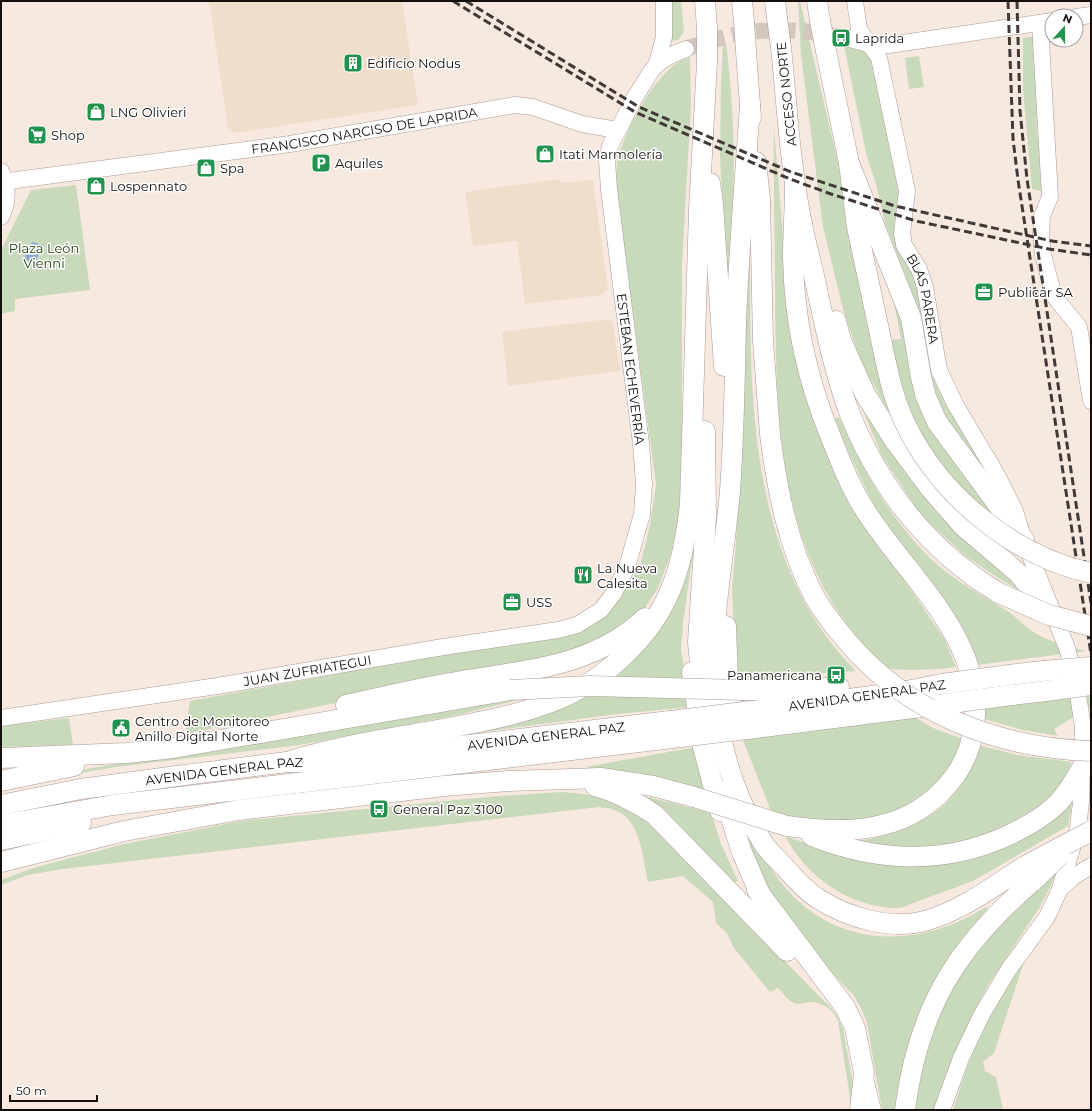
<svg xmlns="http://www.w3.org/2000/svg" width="1092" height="1111" font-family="Montserrat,sans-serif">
<rect width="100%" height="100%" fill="#f7e8e0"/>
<!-- commercial -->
<g fill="#f0decd">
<path d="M 209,1 L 402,1 L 418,105 L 235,133 L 228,128 Z"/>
<path d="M 560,179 L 561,183 L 593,180 L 608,289 L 602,295 L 525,304 L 517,241 L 473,246 L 465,192 Z"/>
<path d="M 609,319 L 613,322 L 620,371 L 508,386 L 502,332 Z"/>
</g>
<!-- green -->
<g fill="#c9dabc">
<path d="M 672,1 L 681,1 L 684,32 L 678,40 L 672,41 Z"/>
<path d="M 798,1 L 800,1 L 837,158 L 873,342 L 901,339 L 891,287 L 894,287 L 915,371 L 1007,533 L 939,484 L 890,414 L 861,363 L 843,309 L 823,227 L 801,55 Z"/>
<path d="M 1035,36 L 1037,130 L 1043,192 L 1032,189 L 1023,89 L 1023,38 Z"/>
<path d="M 726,44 C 737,127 735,208 728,292 L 720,158 L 721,82 L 723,45 Z"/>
<path d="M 844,45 L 866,46 L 873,58 L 904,193 L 899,223 L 920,283 L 932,334 L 996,485 L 959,438 L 945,414 L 934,391 L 924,323 L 885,223 L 876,184 L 866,153 Z"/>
<path d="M 919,56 L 924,87 L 909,89 L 905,58 Z"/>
<path d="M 690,58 L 691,105 L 682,264 L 682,500 L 676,541 L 658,588 L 640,615 L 587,651 L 185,734 L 190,701 L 569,631 L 609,608 L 640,566 L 650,525 L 656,485 L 616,186 C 617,179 616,171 617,164 C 622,135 659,62 690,58 Z"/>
<path d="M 774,127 L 785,260 L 798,348 L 901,575 L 945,640 L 956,667 C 944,669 898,672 889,668 C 878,664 860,641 853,632 C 774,533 776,402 775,281 C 775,230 773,179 774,127 Z"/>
<path d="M 76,185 L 90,290 L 15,299 L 15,311 L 1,314 L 1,250 L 31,190 Z"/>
<path d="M 750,256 C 750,398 748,563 856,671 L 809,674 L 810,680 L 767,682 L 736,680 L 732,587 L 736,543 L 745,316 Z"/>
<path d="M 856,394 L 1031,597 L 998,578 L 964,555 L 919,513 L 882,456 Z"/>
<path d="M 839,417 C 864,471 888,516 931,559 C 954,581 983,595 1009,612 C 1017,618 1024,626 1032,631 C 1047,642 1069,646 1086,651 L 976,665 L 914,564 L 874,506 L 848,451 L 835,418 Z"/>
<path d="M 693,553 L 683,623 L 681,649 L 690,707 L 618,714 L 444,737 L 586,695 L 623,669 L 645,648 L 686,574 Z"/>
<path d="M 1091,693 L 1091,706 L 1054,729 L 1058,736 L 1023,730 L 984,719 L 985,706 Z"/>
<path d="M 526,698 L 457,715 L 300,745 L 116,767 L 38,780 L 38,777 L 479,704 Z"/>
<path d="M 909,714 L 933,728 L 963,739 L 948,772 L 922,797 L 907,806 L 886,815 L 835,823 L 790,817 L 771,811 L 743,740 Z"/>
<path d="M 69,718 L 73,745 L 1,747 L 1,726 Z"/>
<path d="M 978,745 L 1018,755 L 1072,762 L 1062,786 L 1038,810 L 998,832 L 928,849 L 852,842 C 893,836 944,819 964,779 C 970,768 974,756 978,745 Z"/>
<path d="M 696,747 L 706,792 L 626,773 L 585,767 Z"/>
<path d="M 561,792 C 599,794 617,801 648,822 L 830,1007 L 836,1014 L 843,1029 L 855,1094 L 852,1110 L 838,1021 C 833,1009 823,1002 809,1002 C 804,1003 799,1005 794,1003 C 788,1001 783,993 778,988 L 770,992 L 734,948 L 727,933 L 716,923 L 713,902 L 683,876 L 648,882 C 643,861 642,828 622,814 C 615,809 607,808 599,807 L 63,869 L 28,875 L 1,885 L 1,880 L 33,868 L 124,844 L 241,821 L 487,797 Z"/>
<path d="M 734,795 C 748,824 760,855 779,880 C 832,949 916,951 986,907 L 988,910 L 963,940 L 897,1110 L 882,1110 L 867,1023 L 862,1010 L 854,996 L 810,949 L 762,882 Z"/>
<path d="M 649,797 L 711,813 L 721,844 L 738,881 L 734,883 L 648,800 Z"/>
<path d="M 1073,798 L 1068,826 L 973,881 L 900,908 C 852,909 807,878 785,836 L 814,846 L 919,864 Z"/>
<path d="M 1059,869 L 1040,907 L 987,987 L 972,1016 L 952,1061 L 937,1110 L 914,1110 L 925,1053 L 946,998 L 982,941 Z"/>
<path d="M 1025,959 L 994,1053 L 983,1062 L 985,1071 L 996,1077 L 1003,1110 L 953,1110 C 964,1074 977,1037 996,1004 C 1004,988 1015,974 1025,959 Z"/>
</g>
<!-- water -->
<path fill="#8fa6d5" d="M 33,242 L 43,245 L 34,265 C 26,261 24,257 25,249 Z"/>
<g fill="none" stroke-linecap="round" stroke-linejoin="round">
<!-- secondary-tunnel -->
<path stroke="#d5c7c0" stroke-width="16" stroke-dasharray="16 8" stroke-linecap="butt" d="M 686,49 C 744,28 785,25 846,38"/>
<!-- secondary casing -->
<g stroke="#a99b94" stroke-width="17">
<g id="secondary">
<path id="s1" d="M 855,1 L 859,29 L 879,58 L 907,191 L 902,233 L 904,245 L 919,269 L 925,287 L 939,370 L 955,404 L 996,473 L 1015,511 L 1024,540 L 1067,648 L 1076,682 L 1083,727 L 1081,802 L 1078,828 L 1060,889 L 1047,917 L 1009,969 L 982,1014 L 961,1058 L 942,1110"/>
<path d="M 1076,17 L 1091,15"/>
<path d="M 1040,23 L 1050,197 L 1042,216 L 1041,234 L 1043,255 L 1054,296 L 1079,327 L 1091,401"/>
<path d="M 846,38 L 868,44 L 889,45 L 1052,21"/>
<path d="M 657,63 L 664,37 L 664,1"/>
<path d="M 1,171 C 9,187 9,201 1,217"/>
<path id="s2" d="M 1,182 L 290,144 L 515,105 L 533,107 L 582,124 L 617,130"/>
<path id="s3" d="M 1,718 L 217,686 L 443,647 L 558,630 L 577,625 L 601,610 L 614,593 L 627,567 L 642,514 L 644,484 L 641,444 L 609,189 L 607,161 L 610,146 L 635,97 L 652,70 C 661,59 673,54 686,49"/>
<path d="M 1061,888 L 1073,877 L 1091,866"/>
<path d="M 866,1082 L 873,1110"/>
</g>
</g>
<!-- highway casing -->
<g stroke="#a99b94" stroke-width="21">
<g id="highway">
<path d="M 705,1 L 707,28"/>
<path d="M 742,1 L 744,22"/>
<path d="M 775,1 L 777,18"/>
<path d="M 817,1 L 820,21"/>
<path d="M 781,47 C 787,106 790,166 802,224 C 806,246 813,268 817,290 C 826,330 834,370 848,409 C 877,485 928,551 999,593"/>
<path d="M 746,51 L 751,118"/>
<path d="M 826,51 L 849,163 L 857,227 L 879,330"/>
<path d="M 750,105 C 745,177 739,250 736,322 C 735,378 734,435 730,491 C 724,563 707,634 716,707 C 722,754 737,801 762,841 C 766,849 773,855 779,861 C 791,874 802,888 817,898 C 848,918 892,931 928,920 C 964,909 994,886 1025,866"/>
<path d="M 756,162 L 760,199 L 763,341 L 770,434"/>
<path d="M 849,163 L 911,318 L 921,377 L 926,397 L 937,422 L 1024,540"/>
<path d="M 710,183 L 713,204 L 724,366"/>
<path d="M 836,321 L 841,340 L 865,394 L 895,441 L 930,488 L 963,526 L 1018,573 L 1054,616"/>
<path d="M 726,626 L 728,681 L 734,729"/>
<path d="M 692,672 L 703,747 L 720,811"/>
<path d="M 1009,675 L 1043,671"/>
<path d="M 702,684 L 698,642 L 706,517 L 705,431"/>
<path d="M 744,690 L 799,690 L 839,687"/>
<path d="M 1012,695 L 1046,691"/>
<path d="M 346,705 C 382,697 419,688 456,682 C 524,670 592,668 645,618"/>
<path d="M 744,712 L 896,693 L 942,684"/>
<path d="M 747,729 L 937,705"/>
<path d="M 1,758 L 127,753 L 173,748 L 510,690"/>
<path d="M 287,762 C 338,746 391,738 443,729 C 480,722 519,715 554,701 C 602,682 650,639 670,591 C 682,563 687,533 690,503 L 699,210 L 707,62"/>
<path d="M 1,781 L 74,766"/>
<path d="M 595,786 C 618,792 636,802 655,815 L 787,951"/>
<path d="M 723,792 L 741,850 L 763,901"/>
<path id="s4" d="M 1,805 L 81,789 L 177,776 L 287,762 L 327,762 L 670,721"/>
<path d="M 1,825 L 113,805 L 672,738"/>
<path d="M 787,826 C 842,834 901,834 942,791 C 960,773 971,751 974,726 C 986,639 907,577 865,510 C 850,487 840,460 830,435 C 807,379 794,317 793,257 C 793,233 795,210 795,186"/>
<path d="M 812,836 C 877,862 945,865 1009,835 C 1026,827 1044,817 1058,803 C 1067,793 1075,780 1082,768"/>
<path d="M 1,840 L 81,823"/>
<path d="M 1,862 L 124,831 L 239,810 L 444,786 L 508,781 L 601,778 L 653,786 L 694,797"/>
<path d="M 757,890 L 845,1007 L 855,1028 L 864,1073 L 860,1110"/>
<path d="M 905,1110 C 918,1009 956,947 1033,881"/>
</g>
</g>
<!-- secondary -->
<use href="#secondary" stroke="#fff" stroke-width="16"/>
<!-- highway -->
<use href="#highway" stroke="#fff" stroke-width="20"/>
<!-- rail -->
<g stroke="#403936" stroke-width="3" stroke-dasharray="8 4" stroke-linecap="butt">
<path d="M 453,1 L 635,112 L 790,179 L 831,194 L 916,221 L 1049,249 L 1091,255"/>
<path d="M 466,1 L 639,107 L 791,172 L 895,206 L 1052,241 L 1091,246"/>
<path d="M 1008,1 L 1013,139 L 1018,180 L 1091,654"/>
<path d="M 1017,1 L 1020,111 L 1027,179 L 1091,603"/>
</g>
<!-- highway-bridge casing -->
<g stroke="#a99b94" stroke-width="21" stroke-linecap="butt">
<g id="highway-bridge">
<path d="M 777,18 L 781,47"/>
<path d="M 820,21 L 826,51"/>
<path d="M 744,22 L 746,51"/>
<path d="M 707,28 L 707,62"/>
<path d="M 879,330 C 886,362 891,394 905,423 C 939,495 1013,556 1091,573"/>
<path d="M 770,434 C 777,490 788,546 814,596 C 823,612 834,626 846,640 C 907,713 997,748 1091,751"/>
<path d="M 999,593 L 1049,615 L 1091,626"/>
<path d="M 1043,671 L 1091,667"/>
<path d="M 942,684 L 1009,675"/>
<path d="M 510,690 L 590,686 L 744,690"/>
<path d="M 1046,691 L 1091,685"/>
<path d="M 944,704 L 1012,695"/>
<path d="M 670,721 L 744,712"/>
<path d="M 672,738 L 747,729"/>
<path d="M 694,797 L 787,826"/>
<path d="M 1025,866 L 1091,831"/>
<path d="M 1033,881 L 1060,855"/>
</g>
</g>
<!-- highway-bridge -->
<use href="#highway-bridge" stroke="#fff" stroke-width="20"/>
</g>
<!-- icons -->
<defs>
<g id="bus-square" transform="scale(1)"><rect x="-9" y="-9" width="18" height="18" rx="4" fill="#21934e" stroke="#fff"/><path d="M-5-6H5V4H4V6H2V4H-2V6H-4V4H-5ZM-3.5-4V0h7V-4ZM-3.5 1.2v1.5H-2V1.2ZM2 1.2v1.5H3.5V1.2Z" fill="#fff"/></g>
<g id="building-square" transform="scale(1)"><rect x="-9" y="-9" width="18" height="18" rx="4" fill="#21934e" stroke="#fff"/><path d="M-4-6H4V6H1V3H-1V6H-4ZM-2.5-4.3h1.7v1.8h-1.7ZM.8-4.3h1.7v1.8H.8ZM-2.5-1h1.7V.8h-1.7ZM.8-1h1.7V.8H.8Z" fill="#fff"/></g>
<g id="shop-square" transform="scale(1)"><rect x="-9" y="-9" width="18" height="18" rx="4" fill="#21934e" stroke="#fff"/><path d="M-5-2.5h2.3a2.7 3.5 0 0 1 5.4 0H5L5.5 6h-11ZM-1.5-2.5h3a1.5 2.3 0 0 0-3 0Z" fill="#fff"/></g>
<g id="supermarket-square" transform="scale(1)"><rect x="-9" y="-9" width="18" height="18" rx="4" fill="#21934e" stroke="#fff"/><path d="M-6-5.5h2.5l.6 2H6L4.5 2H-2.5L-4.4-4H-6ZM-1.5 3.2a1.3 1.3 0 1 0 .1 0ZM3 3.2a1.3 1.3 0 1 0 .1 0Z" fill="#fff"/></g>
<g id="parking-square" transform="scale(1)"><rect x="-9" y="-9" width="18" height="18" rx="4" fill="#21934e" stroke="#fff"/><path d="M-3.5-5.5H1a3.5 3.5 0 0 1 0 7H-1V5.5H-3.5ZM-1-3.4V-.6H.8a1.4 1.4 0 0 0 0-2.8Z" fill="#fff"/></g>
<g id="office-square" transform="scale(1)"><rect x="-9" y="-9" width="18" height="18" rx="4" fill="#21934e" stroke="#fff"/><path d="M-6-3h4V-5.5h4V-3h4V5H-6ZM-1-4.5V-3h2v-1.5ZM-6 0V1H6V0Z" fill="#fff"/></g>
<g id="restaurant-square" transform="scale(1)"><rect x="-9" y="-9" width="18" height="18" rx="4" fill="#21934e" stroke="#fff"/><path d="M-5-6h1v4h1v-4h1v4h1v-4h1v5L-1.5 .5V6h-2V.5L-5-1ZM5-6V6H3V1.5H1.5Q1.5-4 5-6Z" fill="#fff"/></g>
<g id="civic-square" transform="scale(1)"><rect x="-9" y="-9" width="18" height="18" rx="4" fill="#21934e" stroke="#fff"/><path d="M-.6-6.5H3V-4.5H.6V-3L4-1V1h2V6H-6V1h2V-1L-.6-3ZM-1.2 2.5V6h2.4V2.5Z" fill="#fff"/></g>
</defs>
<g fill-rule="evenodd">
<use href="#bus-square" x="841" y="38"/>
<use href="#building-square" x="353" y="63"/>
<use href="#shop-square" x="96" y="112"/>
<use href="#supermarket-square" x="37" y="135"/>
<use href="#shop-square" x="545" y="154"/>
<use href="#parking-square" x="321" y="163"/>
<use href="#shop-square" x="206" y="168"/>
<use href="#shop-square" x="96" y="186"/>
<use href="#office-square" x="984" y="292"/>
<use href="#restaurant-square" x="583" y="575"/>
<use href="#office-square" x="512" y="602"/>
<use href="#bus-square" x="836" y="675"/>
<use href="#civic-square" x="121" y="728"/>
<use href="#bus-square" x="379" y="809"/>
</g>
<g text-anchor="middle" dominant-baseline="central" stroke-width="3" stroke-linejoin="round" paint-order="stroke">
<!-- poi labels -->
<g font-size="13" fill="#140f0d" stroke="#fff" text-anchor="start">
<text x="855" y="38">Laprida</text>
<text x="367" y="63">Edificio Nodus</text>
<text x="110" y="112">LNG Olivieri</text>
<text x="51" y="135">Shop</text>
<text x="559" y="154">Itati Marmolería</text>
<text x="335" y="163">Aquiles</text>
<text x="220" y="168">Spa</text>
<text x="110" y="186">Lospennato</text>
<text x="998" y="292">Publicar SA</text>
<text x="597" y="568">La Nueva<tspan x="597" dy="15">Calesita</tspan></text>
<text x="526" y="602">USS</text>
<text x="822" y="675" text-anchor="end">Panamericana</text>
<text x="135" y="721">Centro de Monitoreo<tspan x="135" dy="15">Anillo Digital Norte</tspan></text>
<text x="393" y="809">General Paz 3100</text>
</g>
<!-- street labels -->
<g font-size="13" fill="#140f0d" stroke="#fff">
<text transform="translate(786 94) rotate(-96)">ACCESO NORTE</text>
<text stroke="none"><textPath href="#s2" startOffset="367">FRANCISCO NARCISO DE LAPRIDA</textPath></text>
<text stroke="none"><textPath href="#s1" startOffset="312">BLAS PARERA</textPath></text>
<text transform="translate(631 369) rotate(83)">ESTEBAN ECHEVERRÍA</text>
<text stroke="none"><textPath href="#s3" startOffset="310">JUAN ZUFRIATEGUI</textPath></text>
<text transform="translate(867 695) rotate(-8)">AVENIDA GENERAL PAZ</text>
<text stroke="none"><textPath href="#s4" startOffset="550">AVENIDA GENERAL PAZ</textPath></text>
<text stroke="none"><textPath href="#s4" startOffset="226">AVENIDA GENERAL PAZ</textPath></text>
</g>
<!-- park labels -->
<g font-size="13" fill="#253e09" stroke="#fff">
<text x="44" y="248">Plaza León<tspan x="44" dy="15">Vienni</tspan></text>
</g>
</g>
<!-- border -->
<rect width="1092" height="1111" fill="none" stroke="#140f0d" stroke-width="4"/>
<!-- north arrow -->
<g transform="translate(1064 28) rotate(21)"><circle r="19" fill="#ffffff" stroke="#a19f9e"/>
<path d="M0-3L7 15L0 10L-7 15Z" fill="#21934e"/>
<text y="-6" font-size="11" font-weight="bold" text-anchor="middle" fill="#140f0d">N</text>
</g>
<!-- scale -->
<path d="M10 1095v6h87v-6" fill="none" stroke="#140f0d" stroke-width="2"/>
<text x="16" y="1095" font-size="12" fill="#140f0d" stroke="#ffffff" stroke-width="3" paint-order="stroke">50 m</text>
</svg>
